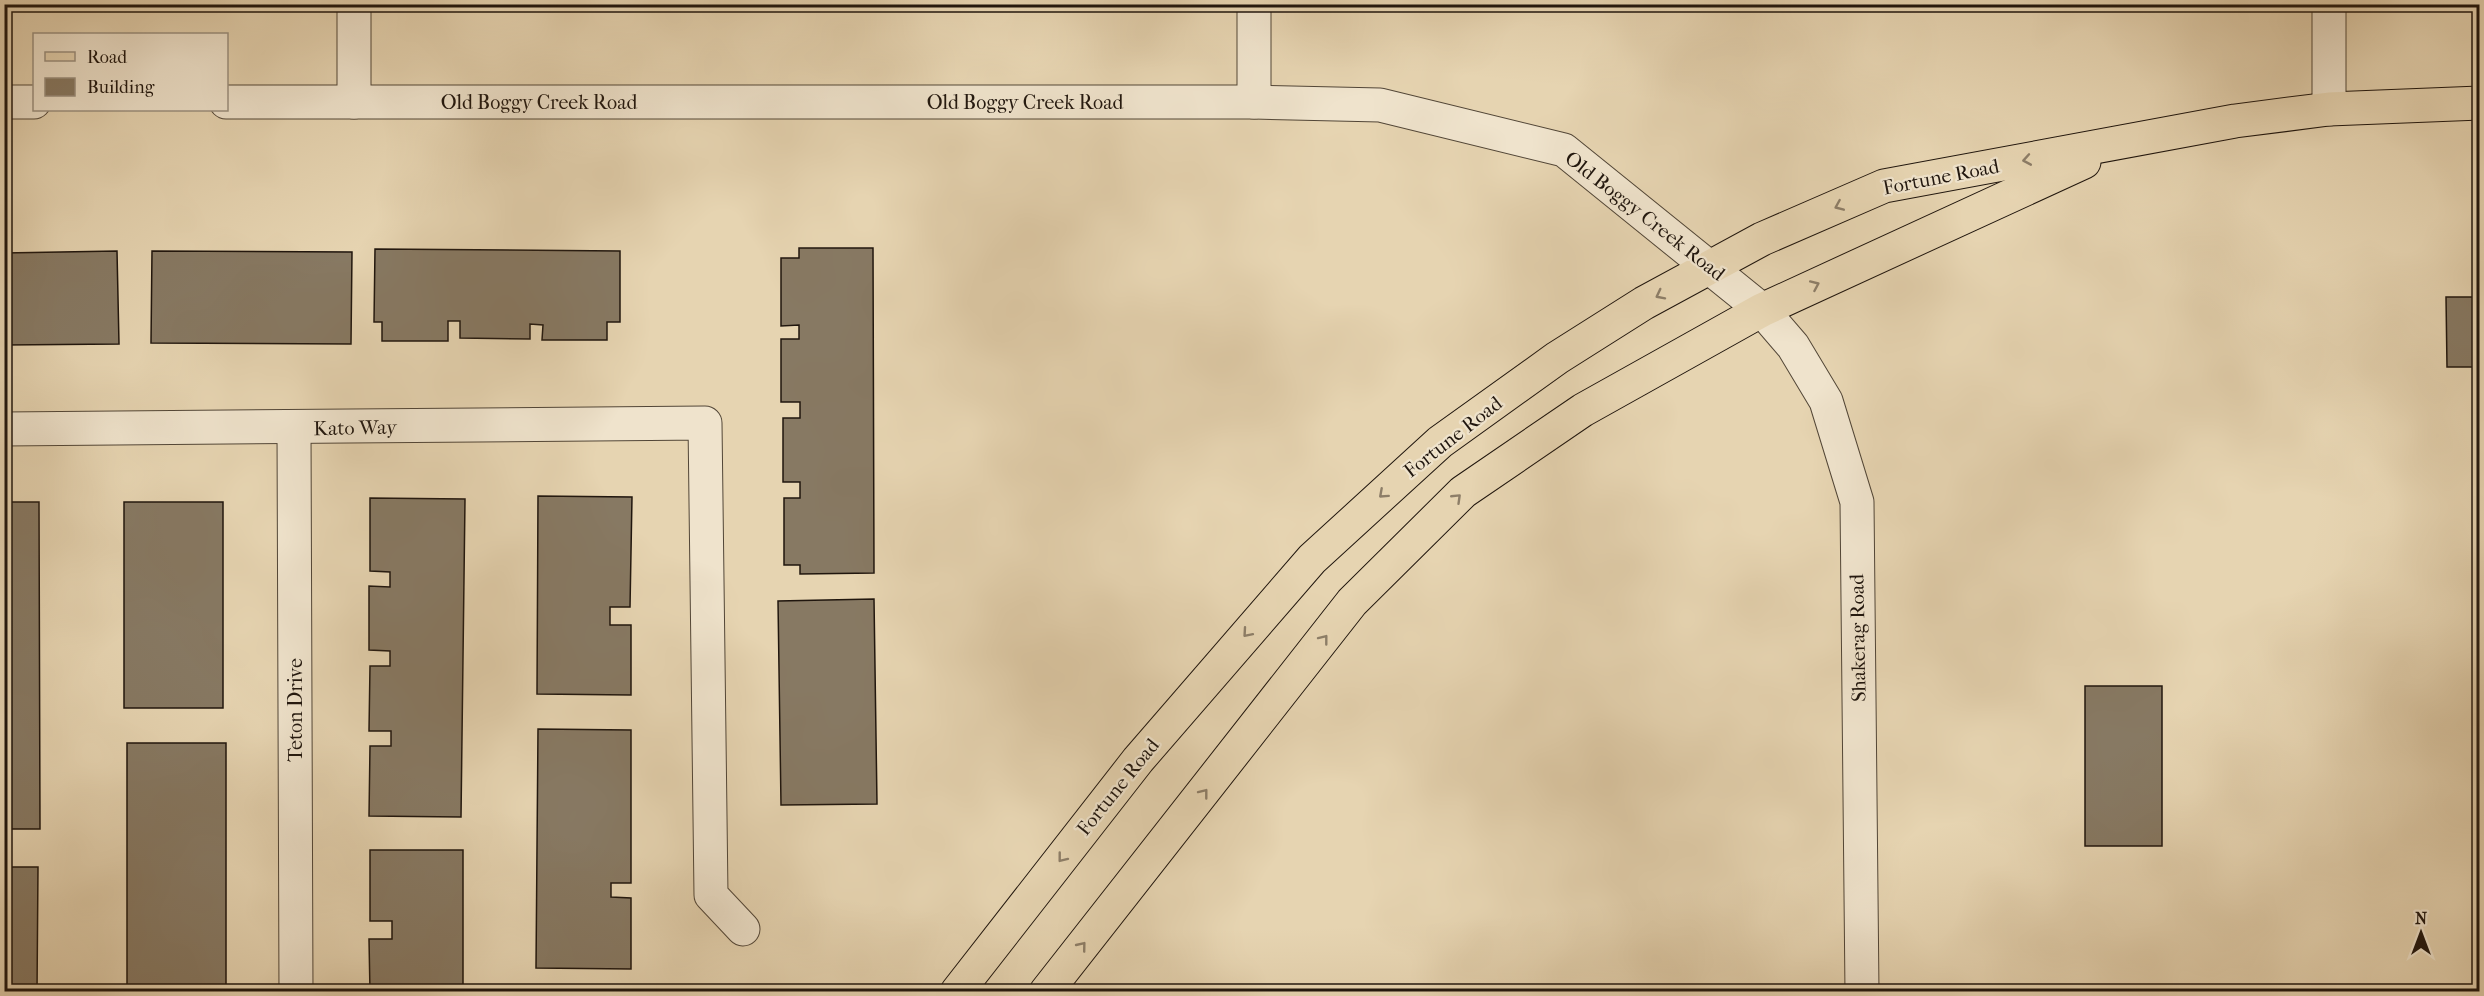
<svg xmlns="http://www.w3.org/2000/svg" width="2484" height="996" font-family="'IM FELL French Canon',serif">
<rect width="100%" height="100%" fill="#e6d4b1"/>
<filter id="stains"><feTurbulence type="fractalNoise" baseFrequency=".00333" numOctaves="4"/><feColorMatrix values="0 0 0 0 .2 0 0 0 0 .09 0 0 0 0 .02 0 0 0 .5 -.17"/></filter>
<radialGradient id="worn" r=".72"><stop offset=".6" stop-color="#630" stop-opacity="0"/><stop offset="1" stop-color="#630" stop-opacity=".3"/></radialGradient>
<!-- green -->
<path fill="#c4b495" stroke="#726552" stroke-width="1.5" d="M 753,4 L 753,9 L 5,9 L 4,5 Z"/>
<!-- building -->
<g fill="#877963" stroke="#20160e" stroke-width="1.5">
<path d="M 799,248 L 873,248 L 874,573 L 800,574 L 800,565 L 784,565 L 784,498 L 800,498 L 800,482 L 783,482 L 783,418 L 800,418 L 800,402 L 781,402 L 781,339 L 799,339 L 799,325 L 781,326 L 781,258 L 799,258 Z"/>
<path d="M 375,249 L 620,251 L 620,322 L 607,322 L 607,340 L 542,340 L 543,325 L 530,324 L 530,339 L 460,338 L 460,321 L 448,321 L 448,341 L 382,341 L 382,322 L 374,322 Z"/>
<path d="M 117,251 L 119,344 L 4,345 L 4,253 Z"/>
<path d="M 152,251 L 352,252 L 351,344 L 151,343 Z"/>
<path d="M 2446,297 L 2480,297 L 2480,367 L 2447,367 Z"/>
<path d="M 538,496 L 632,497 L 630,607 L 610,607 L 610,625 L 631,625 L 631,695 L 537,694 Z"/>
<path d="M 370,498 L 465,499 L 461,817 L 369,816 L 370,746 L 391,746 L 391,731 L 369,731 L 370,666 L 390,666 L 390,651 L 369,650 L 369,586 L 390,587 L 390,572 L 370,571 Z"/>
<path d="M 4,502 L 39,502 L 40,829 L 4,829 Z"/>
<rect x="124" y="502" width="99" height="206"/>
<path d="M 874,599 L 877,804 L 781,805 L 778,601 Z"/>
<rect x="2085" y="686" width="77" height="160"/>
<path d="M 538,729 L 631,730 L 631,883 L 611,883 L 611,897 L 631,898 L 631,969 L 536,968 Z"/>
<rect x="127" y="743" width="99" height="249"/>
<path d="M 370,850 L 463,850 L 463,992 L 370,992 L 369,939 L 392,939 L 392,921 L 370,921 Z"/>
<path d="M 4,867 L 38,867 L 37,992 L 4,992 Z"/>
</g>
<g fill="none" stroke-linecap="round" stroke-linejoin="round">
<!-- minor casing -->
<g stroke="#524637" stroke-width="35">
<g id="minor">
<path d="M 1254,4 L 1254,102"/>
<path d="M 4,102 L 34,102"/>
<path d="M 226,102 L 1254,102 L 1380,105 L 1564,150 L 1762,310 L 1793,346 L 1826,401 L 1857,502 L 1862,992"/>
<path d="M 354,102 L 354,4"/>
<path d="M 2329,109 L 2329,4"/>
<path d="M 4,429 L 705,423 L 711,895 L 743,929"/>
<path d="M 294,429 L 296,992"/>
</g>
</g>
<!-- major casing -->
<g stroke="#20160e" stroke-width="35">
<g id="major">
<path d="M 957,992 L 1138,760 L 1312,559 L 1440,442 L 1557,358 L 1644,303 L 1762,239 L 1884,186 L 2235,121 L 2329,109 L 2480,103"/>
<path d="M 1046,992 L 1352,602 L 1463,492 L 1583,410 L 1762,310 L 2084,162"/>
</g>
</g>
<!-- minor -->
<use href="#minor" stroke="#efe3cc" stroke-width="33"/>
<!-- major -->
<use href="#major" stroke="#e6d4b1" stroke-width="33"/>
</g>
<!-- one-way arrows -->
<defs><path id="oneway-chevron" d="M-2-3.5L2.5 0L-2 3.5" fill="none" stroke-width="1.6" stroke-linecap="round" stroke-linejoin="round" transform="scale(1.5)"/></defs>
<g stroke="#8d7e68">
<use href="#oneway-chevron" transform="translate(2027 160) rotate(170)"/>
<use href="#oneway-chevron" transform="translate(1839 206) rotate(157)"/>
<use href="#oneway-chevron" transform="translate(1815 285) rotate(-24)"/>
<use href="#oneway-chevron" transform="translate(1660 295) rotate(153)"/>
<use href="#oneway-chevron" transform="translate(1383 494) rotate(138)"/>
<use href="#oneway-chevron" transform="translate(1457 498) rotate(-44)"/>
<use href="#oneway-chevron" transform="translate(1247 633) rotate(131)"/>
<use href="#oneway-chevron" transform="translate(1324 639) rotate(-52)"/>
<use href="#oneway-chevron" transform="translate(1204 793) rotate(-52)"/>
<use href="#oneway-chevron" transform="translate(1062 858) rotate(128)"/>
<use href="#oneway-chevron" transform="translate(1082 946) rotate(-51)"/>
</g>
<g text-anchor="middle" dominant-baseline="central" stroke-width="4.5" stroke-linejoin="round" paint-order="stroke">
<!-- street labels -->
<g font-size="20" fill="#20160e" stroke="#efe3cc">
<text x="539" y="102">Old Boggy Creek Road</text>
<text x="1025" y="102">Old Boggy Creek Road</text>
<text transform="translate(1941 177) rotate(-11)">Fortune Road</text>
<text transform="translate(1645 216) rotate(38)">Old Boggy Creek Road</text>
<text transform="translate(355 428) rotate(-1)">Kato Way</text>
<text transform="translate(1453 437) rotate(-38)">Fortune Road</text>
<text transform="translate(1858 638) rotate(-91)">Shakerag Road</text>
<text transform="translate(295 710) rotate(-90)">Teton Drive</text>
<text transform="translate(1118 787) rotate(-51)">Fortune Road</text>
</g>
</g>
<!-- margin -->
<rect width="2484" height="996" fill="none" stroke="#e6d4b1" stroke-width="24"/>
<rect x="6" y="6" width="2472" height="984" fill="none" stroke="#20160e" stroke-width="3"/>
<rect x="12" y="12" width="2460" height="972" fill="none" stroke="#20160e" stroke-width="1.5"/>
<!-- legend -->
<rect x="33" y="33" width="195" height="78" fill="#efe3cc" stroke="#9c9180" stroke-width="1.5"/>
<rect x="45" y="52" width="30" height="9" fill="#e6d4b1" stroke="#9c9180" stroke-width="1.5"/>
<text x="87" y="63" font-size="18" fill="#20160e">Road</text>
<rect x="45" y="78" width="30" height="18" fill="#877963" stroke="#9c9180" stroke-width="1.5"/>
<text x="87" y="93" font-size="18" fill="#20160e">Building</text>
<!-- north arrow -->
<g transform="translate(2421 933)" stroke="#efe3cc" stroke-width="4.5" paint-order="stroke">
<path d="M0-4.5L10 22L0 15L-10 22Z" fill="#20160e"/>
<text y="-9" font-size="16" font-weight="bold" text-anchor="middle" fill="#20160e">N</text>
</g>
<rect width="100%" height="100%" filter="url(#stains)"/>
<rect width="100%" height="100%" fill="url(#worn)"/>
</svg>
